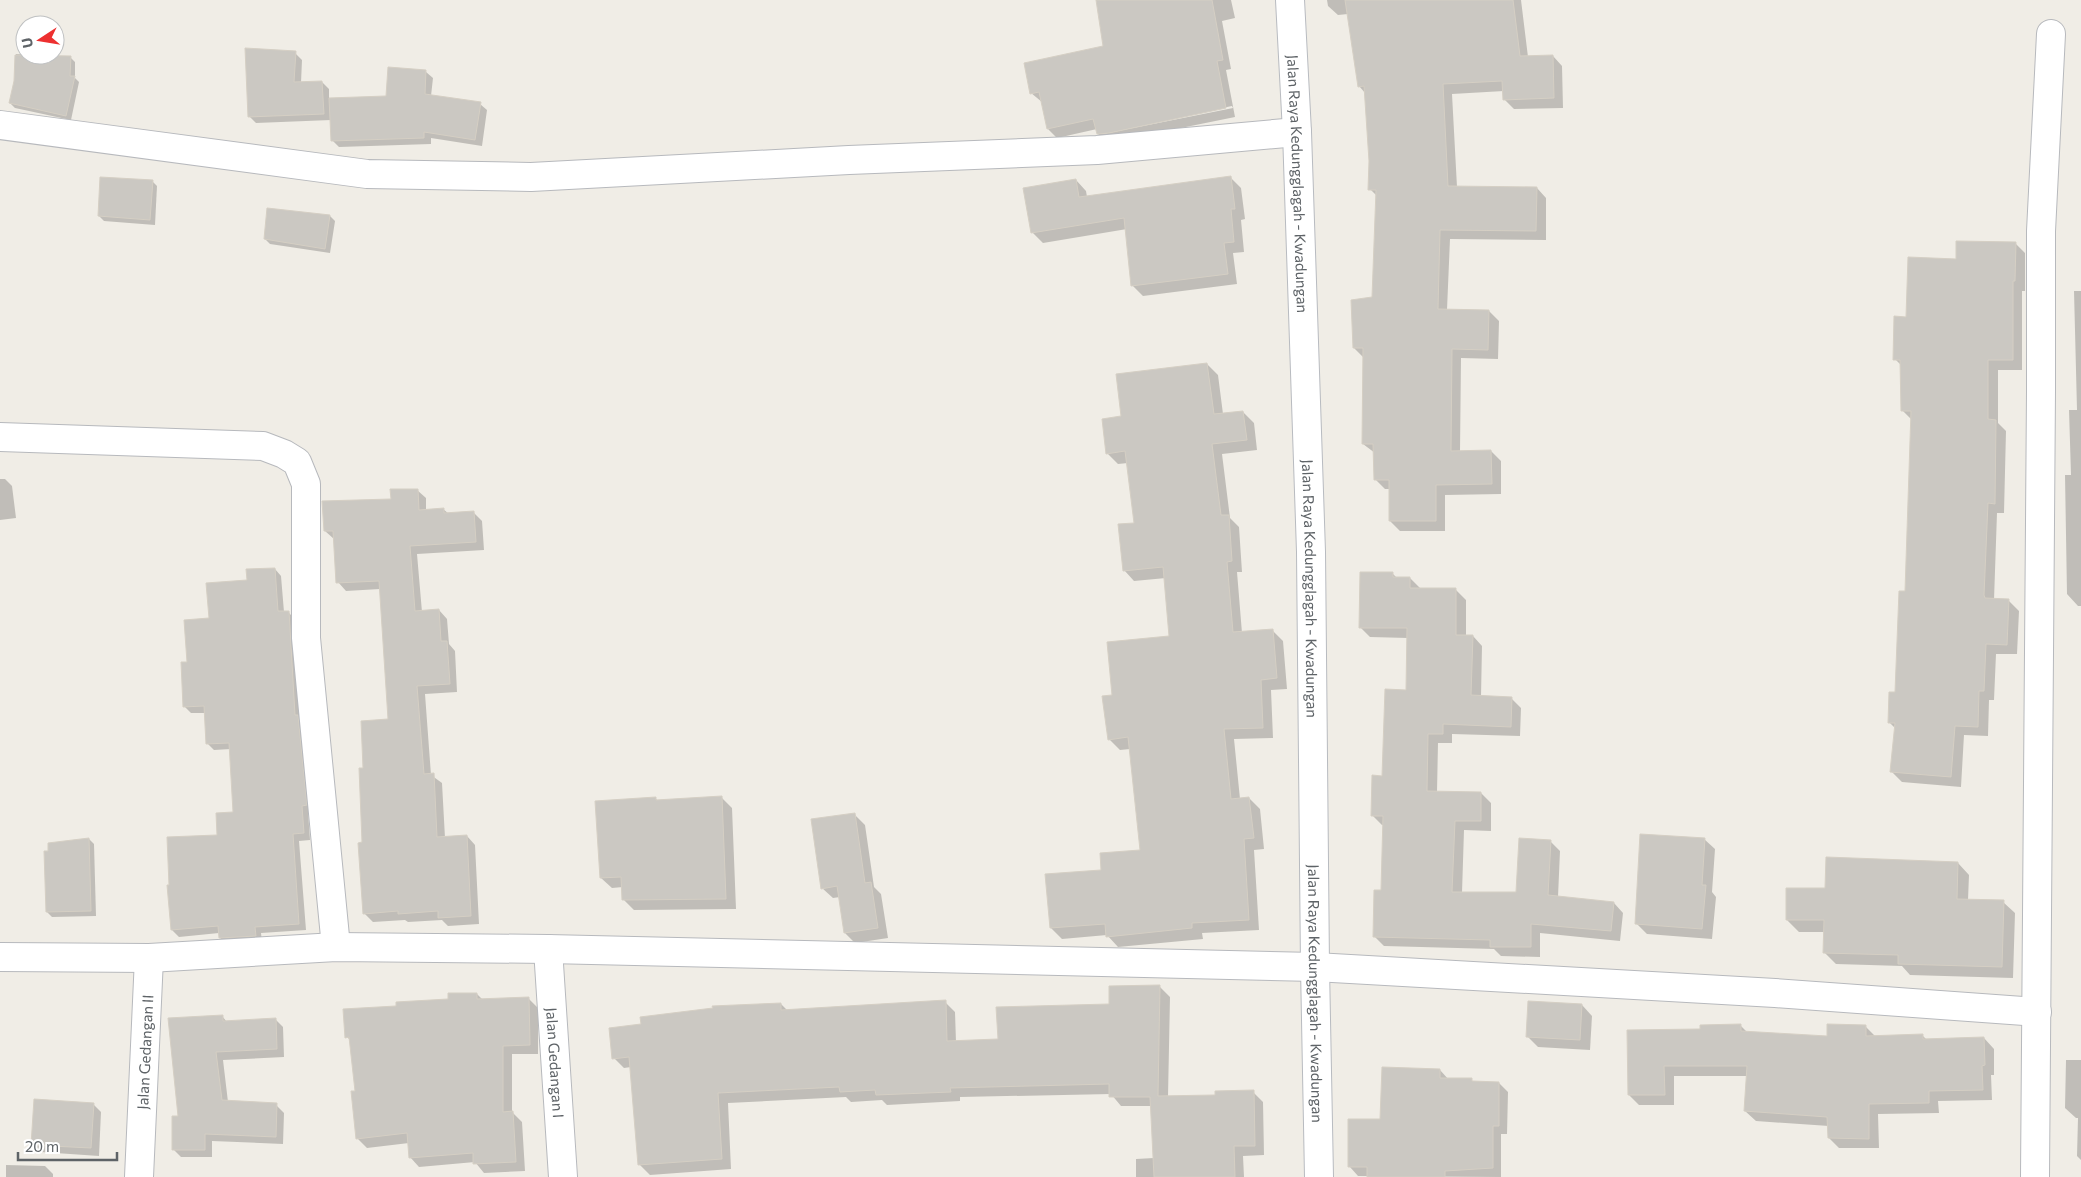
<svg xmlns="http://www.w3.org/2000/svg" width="2081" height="1177" font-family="Commissioner,sans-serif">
<rect width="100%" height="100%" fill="#f0ede6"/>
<!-- shadow -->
<g fill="#0003" fill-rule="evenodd">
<path d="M 1097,0 L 1231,0 L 1235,18 L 1222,21 L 1231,69 L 1226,70 L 1235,117 L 1107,143 L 1098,134 L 1097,129 L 1057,138 L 1048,129 L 1042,102 L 1031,93 L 1105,47 ZM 1232,106 L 1233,108 L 1103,134 L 1103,132 Z"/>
<path d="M 1327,0 L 1521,0 L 1528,57 L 1553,56 L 1562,66 L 1563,108 L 1514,109 L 1504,99 L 1504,91 L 1452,94 L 1457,187 L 1537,188 L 1546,198 L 1546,240 L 1450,239 L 1447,310 L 1489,311 L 1499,321 L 1498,359 L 1461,358 L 1460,452 L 1491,451 L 1501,461 L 1501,494 L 1445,495 L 1445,531 L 1400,531 L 1390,521 L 1390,489 L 1385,489 L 1375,479 L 1375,453 L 1363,444 L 1364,358 L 1354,348 L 1374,298 L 1377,196 L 1370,189 L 1371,161 L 1366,94 L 1359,86 L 1348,14 L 1338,15 L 1328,6 Z"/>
<path d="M 295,53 L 302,60 L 301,83 L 322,82 L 329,89 L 329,99 L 387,97 L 426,72 L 433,78 L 431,96 L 480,104 L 487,110 L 482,146 L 431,138 L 431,144 L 339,147 L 332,140 L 331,120 L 256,123 L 249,116 Z"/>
<path d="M 16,54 L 70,57 L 75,62 L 75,78 L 79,82 L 71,120 L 15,108 L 10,103 L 15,81 Z"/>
<path d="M 1230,177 L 1241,188 L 1245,219 L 1241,220 L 1244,252 L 1233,253 L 1237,284 L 1143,296 L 1132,285 L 1127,229 L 1043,243 L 1032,232 L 1076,180 L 1086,191 L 1087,197 Z"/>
<path d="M 152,181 L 157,186 L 155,225 L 104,221 L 99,216 Z"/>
<path d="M 330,216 L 335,221 L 330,253 L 270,244 L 265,239 Z"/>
<path d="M 2015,243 L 2025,253 L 2025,291 L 2022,291 L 2022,370 L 1998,370 L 1998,423 L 2006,431 L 2004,513 L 1997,513 L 1994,600 L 2008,600 L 2019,611 L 2017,654 L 1996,654 L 1994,700 L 1989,700 L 1988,736 L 1964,735 L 1961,787 L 1902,782 L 1892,772 L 1896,729 L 1889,722 L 1897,693 L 1906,592 L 1912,420 L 1902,410 L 1902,366 L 1895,359 L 1907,318 L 1957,261 Z"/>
<path d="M 2074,291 L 2081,291 L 2081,606 L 2078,606 L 2067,594 L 2065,475 L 2071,475 L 2069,410 L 2077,410 Z"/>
<path d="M 1207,364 L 1218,375 L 1223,414 L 1243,412 L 1254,423 L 1257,450 L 1222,454 L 1230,518 L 1239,527 L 1242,572 L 1237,572 L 1242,633 L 1272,630 L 1283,641 L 1287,689 L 1271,690 L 1273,738 L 1234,739 L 1240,799 L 1249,798 L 1260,809 L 1264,849 L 1254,850 L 1259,930 L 1202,933 L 1203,939 L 1118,947 L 1107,935 L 1062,939 L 1051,928 L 1047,875 L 1102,871 L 1141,851 L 1130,749 L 1120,750 L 1109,739 L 1113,696 L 1170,637 L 1166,578 L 1134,581 L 1124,570 L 1135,524 L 1128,463 L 1118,464 L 1107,453 L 1123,418 Z"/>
<path d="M 0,479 L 5,479 L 12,486 L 16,518 L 0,520 Z"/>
<path d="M 417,490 L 426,498 L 426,510 L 443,509 L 449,514 L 474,513 L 482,521 L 484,550 L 417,554 L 422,612 L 439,610 L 447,619 L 449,644 L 455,651 L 457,692 L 425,694 L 431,775 L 442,783 L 445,838 L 467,836 L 475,845 L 479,924 L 448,926 L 442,920 L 408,922 L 405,920 L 373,922 L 364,913 L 364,769 L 390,720 L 380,589 L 346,591 L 338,582 L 334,539 L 325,531 Z"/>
<path d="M 275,569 L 281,576 L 284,612 L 288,612 L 295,619 L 313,812 L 308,812 L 310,840 L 299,841 L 306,930 L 261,933 L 262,942 L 227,944 L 220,938 L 219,933 L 179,937 L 172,930 L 219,837 L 235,813 L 231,749 L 214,750 L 207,743 L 206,713 L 191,713 L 184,706 L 189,663 L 210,619 L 249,581 Z"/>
<path d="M 1393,574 L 1397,578 L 1410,578 L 1420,588 L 1456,590 L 1466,600 L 1466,636 L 1473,636 L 1482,646 L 1481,697 L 1511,698 L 1521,708 L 1520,736 L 1452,734 L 1452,743 L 1438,743 L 1437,792 L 1481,793 L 1491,803 L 1491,831 L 1464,830 L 1462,893 L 1517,893 L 1550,841 L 1560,851 L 1558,897 L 1614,903 L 1623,913 L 1620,941 L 1540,933 L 1540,957 L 1501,956 L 1494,949 L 1384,946 L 1374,936 L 1382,891 L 1384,825 L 1382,825 L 1372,815 L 1407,691 L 1408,638 L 1370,637 L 1360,627 Z"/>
<path d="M 655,798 L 658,801 L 722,798 L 732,808 L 736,909 L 634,910 L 623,899 L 623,887 L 612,888 L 601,878 Z"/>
<path d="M 855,815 L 865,825 L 874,887 L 881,894 L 888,938 L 855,943 L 845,933 L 840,897 L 833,898 L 822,888 Z"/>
<path d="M 89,839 L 94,844 L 96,916 L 52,917 L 47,912 L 50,852 Z"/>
<path d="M 1704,839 L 1715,849 L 1712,892 L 1716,897 L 1712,939 L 1647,934 L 1636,923 Z"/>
<path d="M 1958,863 L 1969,875 L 1968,900 L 2003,902 L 2015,913 L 2013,978 L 1910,975 L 1902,966 L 1836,964 L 1824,952 L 1825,932 L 1799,932 L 1787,920 L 1827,889 Z"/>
<path d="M 1160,987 L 1170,997 L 1168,1097 L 1217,1096 L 1253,1092 L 1263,1102 L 1264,1155 L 1243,1156 L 1244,1177 L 1136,1177 L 1136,1159 L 1154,1158 L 1152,1106 L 1121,1106 L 1111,1094 L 960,1097 L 960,1101 L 887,1105 L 882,1100 L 851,1102 L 846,1097 L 728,1103 L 731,1169 L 650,1175 L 640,1165 L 631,1067 L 624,1068 L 614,1058 L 781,1004 L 787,1010 L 945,1002 L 955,1012 L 956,1042 L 999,1040 L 1110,1005 Z"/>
<path d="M 477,994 L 483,1000 L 529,999 L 538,1008 L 538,1054 L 512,1054 L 512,1112 L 522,1122 L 525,1171 L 484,1173 L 475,1162 L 419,1167 L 410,1157 L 409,1143 L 367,1148 L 358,1139 L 352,1092 L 357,1092 L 351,1041 L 347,1037 L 398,1007 L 450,1000 Z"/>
<path d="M 1582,1005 L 1592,1016 L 1590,1050 L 1538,1047 L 1527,1036 Z"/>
<path d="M 222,1016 L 227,1022 L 275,1019 L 283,1027 L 284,1057 L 223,1060 L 228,1102 L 276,1105 L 284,1113 L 283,1144 L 212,1141 L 212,1157 L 181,1157 L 173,1149 L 179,1118 Z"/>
<path d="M 1740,1025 L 1747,1032 L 1828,1037 L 1866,1027 L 1876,1037 L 1922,1035 L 1927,1040 L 1984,1038 L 1994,1049 L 1994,1075 L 1991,1075 L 1992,1100 L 1938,1101 L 1939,1113 L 1878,1114 L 1879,1148 L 1839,1148 L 1829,1138 L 1829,1126 L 1756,1121 L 1745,1111 L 1748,1076 L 1674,1076 L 1674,1105 L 1639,1105 L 1629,1095 L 1701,1030 Z"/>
<path d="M 2066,1060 L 2081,1060 L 2081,1160 L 2077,1156 L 2078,1118 L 2076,1118 L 2065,1108 Z"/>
<path d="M 1440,1070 L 1449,1080 L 1499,1083 L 1508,1092 L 1507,1134 L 1501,1134 L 1501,1177 L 1358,1176 L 1350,1167 L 1382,1120 Z"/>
<path d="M 93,1104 L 101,1112 L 99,1156 L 41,1152 L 33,1144 Z"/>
<path d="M 6,1165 L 45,1166 L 53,1174 L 53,1177 L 6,1177 Z"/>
</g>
<!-- building -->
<g fill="#cbc8c2" stroke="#d5cfc4">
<path d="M 1096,0 L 1212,0 L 1223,60 L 1217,61 L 1226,108 L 1109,133 L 1097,134 L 1093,119 L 1047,129 L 1039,92 L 1030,94 L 1024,63 L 1103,46 Z"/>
<path d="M 1345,0 L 1513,0 L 1520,56 L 1553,55 L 1554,98 L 1503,100 L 1502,81 L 1443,84 L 1448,186 L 1537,187 L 1536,231 L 1440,230 L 1438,309 L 1489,310 L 1488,350 L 1452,349 L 1451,451 L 1491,450 L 1492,484 L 1436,485 L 1436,521 L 1389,521 L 1389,480 L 1374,480 L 1373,444 L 1362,444 L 1363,348 L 1353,348 L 1351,300 L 1372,297 L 1376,190 L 1368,190 L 1369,161 L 1364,86 L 1358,87 Z"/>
<path d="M 245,48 L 296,51 L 294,82 L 322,81 L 324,114 L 248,117 Z"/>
<path d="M 15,55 L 71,56 L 70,76 L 75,76 L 66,116 L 9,103 L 14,81 Z"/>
<path d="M 388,67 L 426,70 L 425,94 L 481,102 L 475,140 L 424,132 L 424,138 L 331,141 L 329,98 L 386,96 Z"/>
<path d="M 1231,176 L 1235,209 L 1231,209 L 1234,242 L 1224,243 L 1228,274 L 1131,286 L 1124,218 L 1031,233 L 1023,188 L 1076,179 L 1079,197 Z"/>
<path d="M 100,177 L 153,180 L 150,220 L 98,216 Z"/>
<path d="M 267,208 L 330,215 L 325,249 L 264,239 Z"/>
<path d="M 1956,241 L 2016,242 L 2015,281 L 2013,281 L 2013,360 L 1988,360 L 1988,419 L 1996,420 L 1995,504 L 1988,503 L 1984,595 L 1985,598 L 2009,599 L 2007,645 L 1986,644 L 1984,691 L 1979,691 L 1978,727 L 1955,726 L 1951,777 L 1890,772 L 1895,723 L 1888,723 L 1889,692 L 1895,692 L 1899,591 L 1905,591 L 1911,411 L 1901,411 L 1900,360 L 1893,360 L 1894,316 L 1906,317 L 1908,257 L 1956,259 Z"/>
<path d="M 1207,363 L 1214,414 L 1243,411 L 1247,440 L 1212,444 L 1221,515 L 1229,515 L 1232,561 L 1227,562 L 1233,632 L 1273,629 L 1277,678 L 1261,680 L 1263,728 L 1224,729 L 1231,799 L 1249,797 L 1254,838 L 1244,839 L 1249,920 L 1192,923 L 1192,928 L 1106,937 L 1105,924 L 1050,928 L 1045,874 L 1101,870 L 1100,853 L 1140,850 L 1128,737 L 1108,740 L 1102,696 L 1112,695 L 1107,642 L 1169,636 L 1163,567 L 1123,571 L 1118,524 L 1134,523 L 1125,451 L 1106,454 L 1102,419 L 1121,416 L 1116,374 Z"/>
<path d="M 390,489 L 418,489 L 419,510 L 444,508 L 444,513 L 474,511 L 476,542 L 410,546 L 415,611 L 439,609 L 441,641 L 447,641 L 450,684 L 417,686 L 424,774 L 434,773 L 437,837 L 467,835 L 471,916 L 438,918 L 438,911 L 398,914 L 398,911 L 363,914 L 358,843 L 362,842 L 359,768 L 363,768 L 361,721 L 388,719 L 379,581 L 336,583 L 333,531 L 324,531 L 322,501 L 391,499 Z"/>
<path d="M 275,568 L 278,611 L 289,611 L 295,715 L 298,715 L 307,805 L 302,806 L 304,833 L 293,834 L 299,924 L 255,927 L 256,936 L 219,938 L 218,926 L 171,930 L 167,885 L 169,885 L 167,837 L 217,835 L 216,813 L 233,812 L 229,743 L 206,744 L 204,706 L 183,707 L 181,662 L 187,662 L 184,620 L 209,618 L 206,583 L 247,580 L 246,569 Z"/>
<path d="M 1360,572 L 1393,572 L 1393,577 L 1410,577 L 1410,588 L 1456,588 L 1456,635 L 1473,635 L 1471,695 L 1512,697 L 1511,727 L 1443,724 L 1443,734 L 1428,734 L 1427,791 L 1481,792 L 1481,821 L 1455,821 L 1452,892 L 1516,892 L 1519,838 L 1551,840 L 1548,895 L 1614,902 L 1611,931 L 1531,924 L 1531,947 L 1490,947 L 1490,940 L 1373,937 L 1374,890 L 1381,890 L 1383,816 L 1371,816 L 1372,775 L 1382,776 L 1385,689 L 1406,690 L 1407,628 L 1359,628 Z"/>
<path d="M 722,796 L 726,899 L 622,900 L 621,877 L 600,878 L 595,801 L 656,797 L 656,800 Z"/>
<path d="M 855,813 L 865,883 L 871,882 L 878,928 L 844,933 L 837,886 L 821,889 L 811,819 Z"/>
<path d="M 1640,834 L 1705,838 L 1702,885 L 1706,885 L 1702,929 L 1635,924 Z"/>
<path d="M 89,838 L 91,911 L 46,912 L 44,851 L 48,851 L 48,843 Z"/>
<path d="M 1826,857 L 1958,862 L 1957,899 L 2004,900 L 2002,967 L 1898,964 L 1898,955 L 1823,953 L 1824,920 L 1786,920 L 1786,888 L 1825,888 Z"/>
<path d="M 1160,985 L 1158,1096 L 1215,1095 L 1215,1091 L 1254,1090 L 1255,1146 L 1234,1146 L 1235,1177 L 1154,1177 L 1150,1097 L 1109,1097 L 1109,1084 L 950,1088 L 951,1092 L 876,1095 L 875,1090 L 840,1092 L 839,1087 L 718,1093 L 722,1159 L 638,1165 L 629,1057 L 612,1059 L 609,1028 L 641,1024 L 640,1017 L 713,1008 L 712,1006 L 781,1003 L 781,1010 L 946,1000 L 947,1041 L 998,1039 L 996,1007 L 1109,1004 L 1109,986 Z"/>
<path d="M 448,993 L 477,993 L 477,999 L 529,997 L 530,1045 L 503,1046 L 503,1112 L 513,1111 L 516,1162 L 473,1164 L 473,1153 L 409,1158 L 407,1133 L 356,1139 L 351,1091 L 355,1091 L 349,1037 L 345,1038 L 343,1009 L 396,1006 L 396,1002 L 448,999 Z"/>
<path d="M 1528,1001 L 1582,1004 L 1580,1040 L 1526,1037 Z"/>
<path d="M 223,1015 L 223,1021 L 276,1018 L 277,1049 L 216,1052 L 222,1100 L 277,1103 L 276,1137 L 205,1134 L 205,1150 L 172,1150 L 172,1116 L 178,1116 L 168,1018 Z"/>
<path d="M 1741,1024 L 1741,1031 L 1827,1036 L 1827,1024 L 1866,1025 L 1866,1036 L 1923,1034 L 1923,1039 L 1984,1037 L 1985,1065 L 1982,1066 L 1983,1090 L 1929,1091 L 1929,1103 L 1869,1104 L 1869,1139 L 1828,1138 L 1827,1117 L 1744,1111 L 1747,1066 L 1664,1066 L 1665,1095 L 1628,1095 L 1627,1030 L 1700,1029 L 1700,1025 Z"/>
<path d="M 1382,1067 L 1440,1069 L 1440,1078 L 1472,1078 L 1472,1081 L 1499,1082 L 1499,1126 L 1493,1126 L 1493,1168 L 1445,1171 L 1445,1177 L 1367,1177 L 1367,1167 L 1348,1167 L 1348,1119 L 1380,1119 Z"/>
<path d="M 34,1099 L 94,1103 L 91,1148 L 31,1145 Z"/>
</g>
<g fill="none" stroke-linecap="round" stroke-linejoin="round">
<!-- minor casing -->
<g stroke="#b7b9bd" stroke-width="30">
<g id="minor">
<path d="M 0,125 L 367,174 L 531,177 L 849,160 L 1097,150 L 1297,132"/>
<path d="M 0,437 L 263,446 L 284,454 L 297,462 L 306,484 L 306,638 L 336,947"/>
<path id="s1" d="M 548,949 L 563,1177"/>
<path d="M 0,957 L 149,958 L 336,947 L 548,949 L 1315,967 L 1775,993 L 2037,1012"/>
<path id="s2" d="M 139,1177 L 149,958"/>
<path d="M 2035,1177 L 2041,391 L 2041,231 L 2051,34"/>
</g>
</g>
<!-- secondary casing -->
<g stroke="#b8bbc0" stroke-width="30">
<g id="secondary">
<path id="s3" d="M 1290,0 L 1297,132 L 1311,552 L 1315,967 L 1319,1177"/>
</g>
</g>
<!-- minor -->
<use href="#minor" stroke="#fff" stroke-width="28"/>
<!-- secondary -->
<use href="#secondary" stroke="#fff" stroke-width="28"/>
</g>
<g text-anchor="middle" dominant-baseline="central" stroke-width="5" stroke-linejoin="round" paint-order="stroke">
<!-- street labels -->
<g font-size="15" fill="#5e6367" stroke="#fff">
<text stroke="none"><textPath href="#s3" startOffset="184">Jalan Raya Kedungglagah - Kwadungan</textPath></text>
<text stroke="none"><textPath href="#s3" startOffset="589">Jalan Raya Kedungglagah - Kwadungan</textPath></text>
<text stroke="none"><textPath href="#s3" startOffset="994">Jalan Raya Kedungglagah - Kwadungan</textPath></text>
<text stroke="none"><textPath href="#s2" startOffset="125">Jalan Gedangan II</textPath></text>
<text stroke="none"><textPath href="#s1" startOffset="114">Jalan Gedangan I</textPath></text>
</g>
</g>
<!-- north arrow -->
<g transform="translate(40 40) rotate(258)"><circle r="24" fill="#ffffff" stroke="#bfc1c2"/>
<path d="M0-4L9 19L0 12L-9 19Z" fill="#ed3030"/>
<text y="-8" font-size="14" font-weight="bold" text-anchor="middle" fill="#5e6367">U</text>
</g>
<!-- scale -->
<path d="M18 1152v8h99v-8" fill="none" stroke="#5e6367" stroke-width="2.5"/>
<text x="25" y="1152" font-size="15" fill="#5e6367" stroke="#ffffff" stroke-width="4" paint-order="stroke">20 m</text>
</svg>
